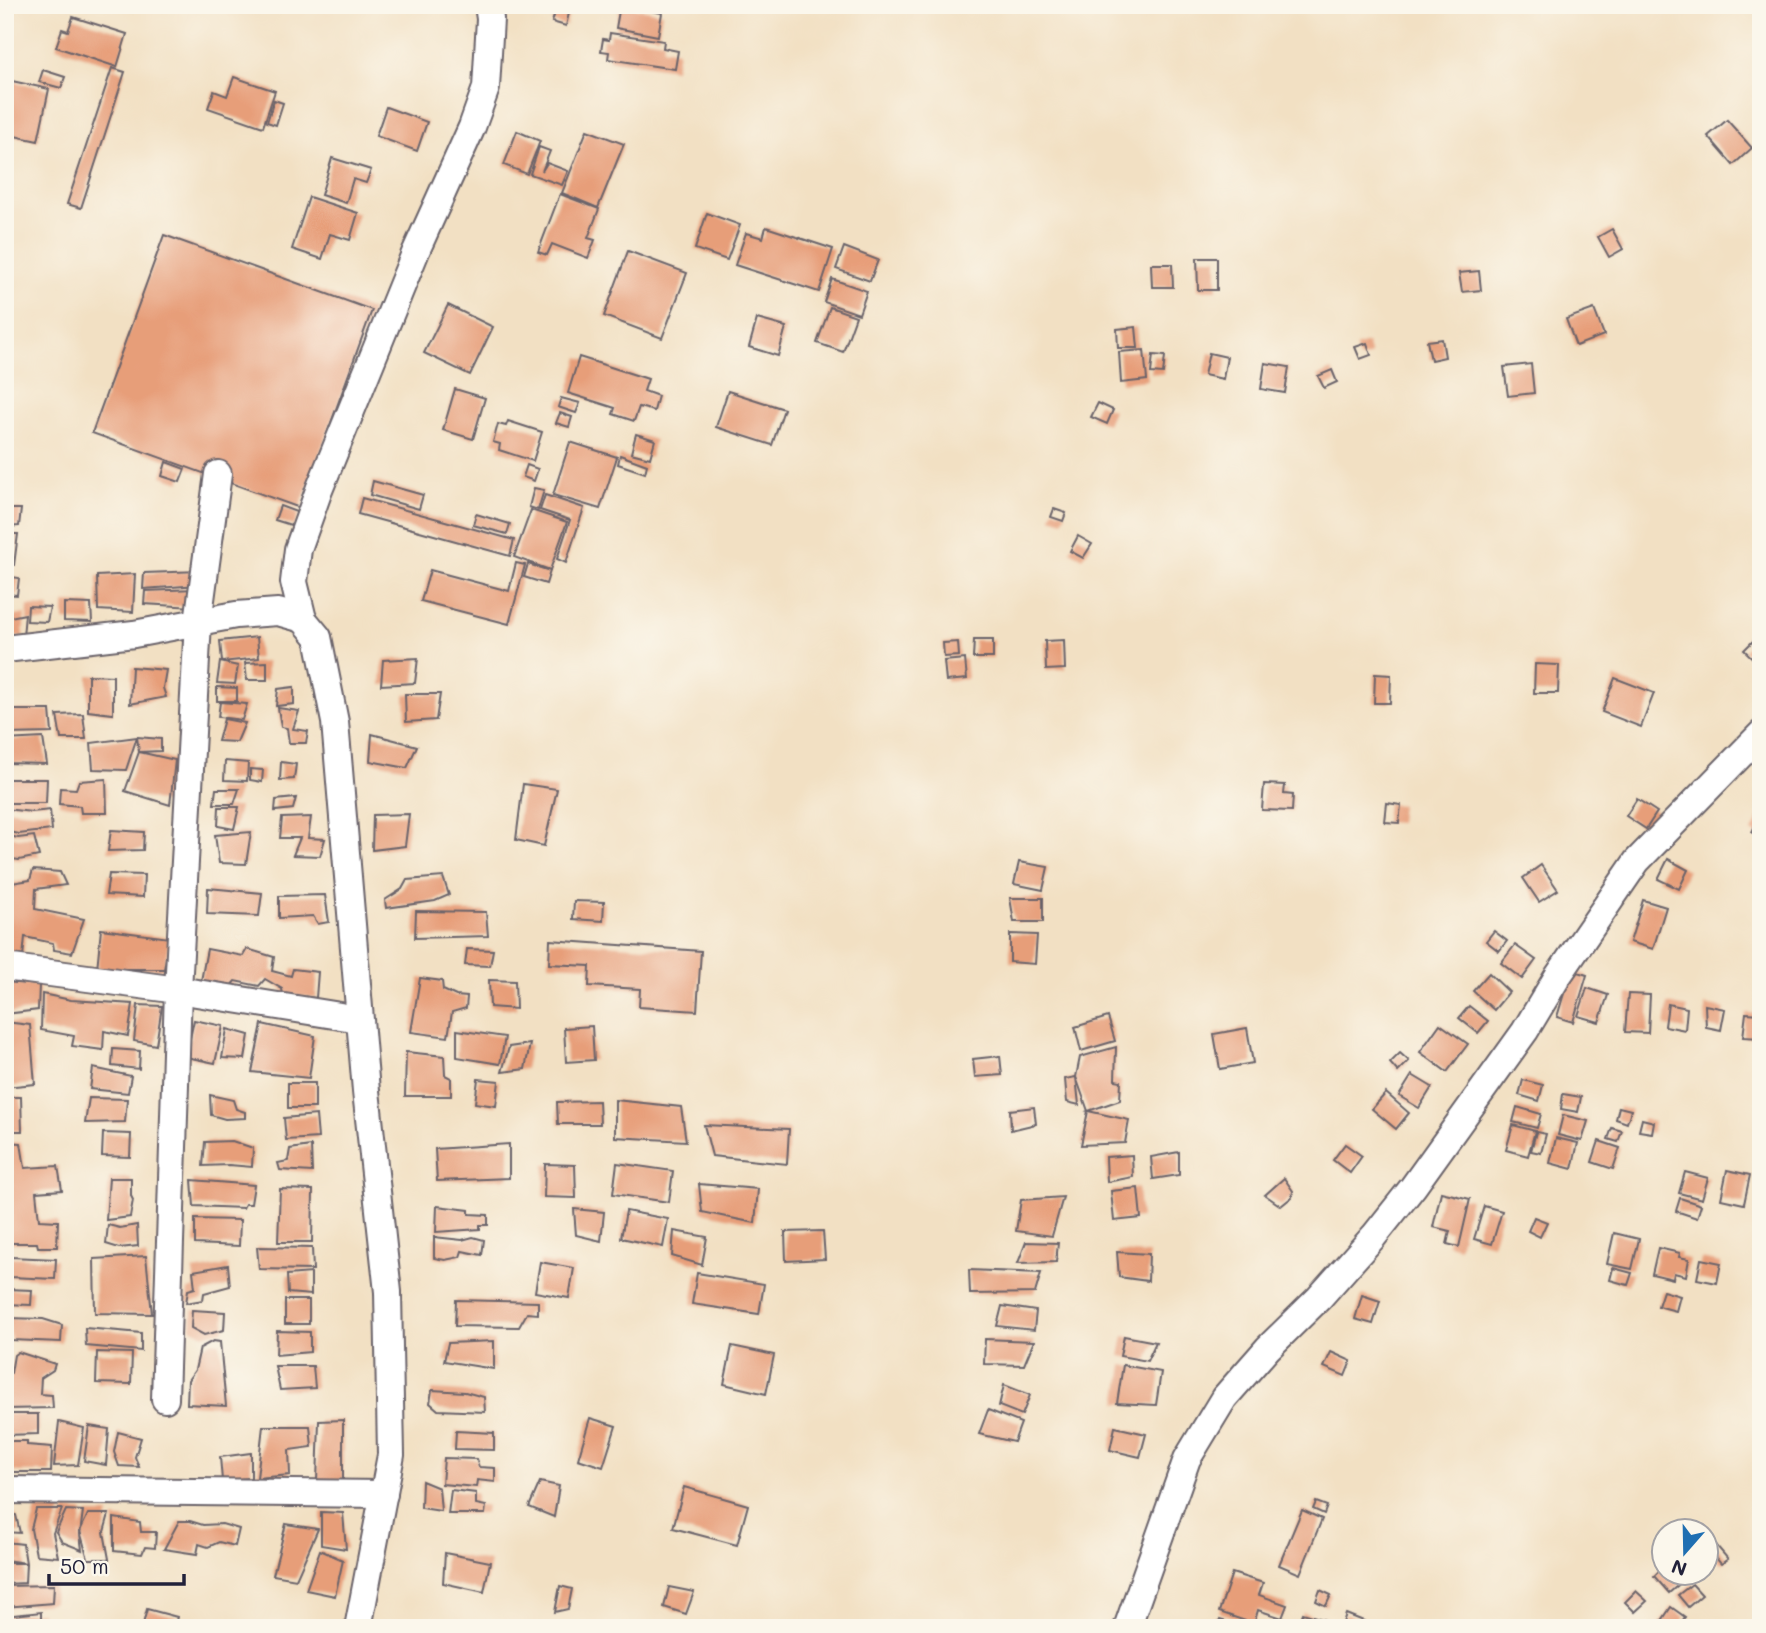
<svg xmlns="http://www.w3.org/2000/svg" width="1766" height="1633" font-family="Mali,sans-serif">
<rect width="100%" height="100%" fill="#fbf7ec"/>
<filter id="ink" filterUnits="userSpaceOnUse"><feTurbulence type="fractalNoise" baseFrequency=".0143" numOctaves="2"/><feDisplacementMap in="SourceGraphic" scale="14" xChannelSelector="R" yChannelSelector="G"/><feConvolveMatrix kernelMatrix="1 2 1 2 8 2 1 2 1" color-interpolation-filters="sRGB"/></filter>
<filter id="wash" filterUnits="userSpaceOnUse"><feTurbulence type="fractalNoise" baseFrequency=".00686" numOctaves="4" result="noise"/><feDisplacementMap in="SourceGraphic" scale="28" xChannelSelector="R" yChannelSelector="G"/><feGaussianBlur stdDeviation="1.57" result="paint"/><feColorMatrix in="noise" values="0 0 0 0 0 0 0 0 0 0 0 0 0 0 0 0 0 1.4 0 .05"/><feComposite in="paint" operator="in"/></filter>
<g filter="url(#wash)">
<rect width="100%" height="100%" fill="#f2e0c3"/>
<g id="blocks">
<!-- building -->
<g fill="#e79e79">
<path d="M 620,5 L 662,13 L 658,36 L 616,28 Z"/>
<path d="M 556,10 L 569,13 L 566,26 L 552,22 Z"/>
<path d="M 73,17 L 127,34 L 117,67 L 56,47 L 62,29 L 68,31 Z"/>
<path d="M 610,33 L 664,41 L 663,48 L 678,51 L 675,69 L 608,59 L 609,52 L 601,51 L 603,39 L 609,40 Z"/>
<path d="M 112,68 L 125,72 L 81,208 L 67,204 Z"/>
<path d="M 43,70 L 65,77 L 61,88 L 39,82 Z"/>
<path d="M 234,77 L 275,91 L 263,127 L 208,108 L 214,91 L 227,96 Z"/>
<path d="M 12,81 L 49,89 L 38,141 L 5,134 L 5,115 Z"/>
<path d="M 274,100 L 283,103 L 276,125 L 267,122 Z"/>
<path d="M 386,107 L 427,122 L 417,151 L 376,136 Z"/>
<path d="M 1727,120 L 1752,148 L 1733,165 L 1708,136 Z"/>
<path d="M 587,130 L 624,144 L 598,208 L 562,193 Z"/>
<path d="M 517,131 L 540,141 L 527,174 L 504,165 Z"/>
<path d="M 539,147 L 550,151 L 542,171 L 547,163 L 568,171 L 562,185 L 530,174 Z"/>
<path d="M 332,158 L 371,170 L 366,183 L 353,179 L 346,203 L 321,195 Z"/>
<path d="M 560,194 L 599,209 L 588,238 L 595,240 L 588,258 L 552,244 L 547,255 L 538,252 Z"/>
<path d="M 309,197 L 358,213 L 350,240 L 330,234 L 322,259 L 292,249 Z"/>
<path d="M 707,213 L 740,225 L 727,260 L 695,249 Z"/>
<path d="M 766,227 L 833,249 L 819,292 L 735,265 L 746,233 L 763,238 Z"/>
<path d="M 1612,229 L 1623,249 L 1609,257 L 1598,237 Z"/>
<path d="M 164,235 L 372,310 L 300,508 L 92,433 Z"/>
<path d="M 844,247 L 878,260 L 870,281 L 836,269 Z"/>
<path d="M 628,251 L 687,273 L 662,338 L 604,316 Z"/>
<path d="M 1197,258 L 1217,258 L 1217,290 L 1198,290 Z"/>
<path d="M 1151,264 L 1172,264 L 1173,287 L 1152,287 Z"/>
<path d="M 1479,271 L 1481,290 L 1462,292 L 1459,273 Z"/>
<path d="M 832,279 L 867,291 L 859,314 L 824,302 Z"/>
<path d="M 448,305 L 493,327 L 470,375 L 424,353 Z"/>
<path d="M 830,307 L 856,316 L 843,352 L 817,343 Z"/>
<path d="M 1594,309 L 1604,335 L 1576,346 L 1566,319 Z"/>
<path d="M 757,319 L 786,327 L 778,356 L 749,347 Z"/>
<path d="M 1136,327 L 1138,348 L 1118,348 L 1117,329 Z"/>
<path d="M 1442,339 L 1445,357 L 1431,360 L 1427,341 Z"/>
<path d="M 1367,343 L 1371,355 L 1360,359 L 1355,347 Z"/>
<path d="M 1144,350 L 1147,380 L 1121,383 L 1119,352 Z"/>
<path d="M 1209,353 L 1227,357 L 1223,379 L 1204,375 Z"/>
<path d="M 1153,355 L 1165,356 L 1163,374 L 1151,373 Z"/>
<path d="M 579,357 L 648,379 L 644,391 L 658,396 L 654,411 L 639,407 L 634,421 L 613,414 L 615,408 L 568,393 Z"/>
<path d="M 1265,363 L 1289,367 L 1285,393 L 1261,389 Z"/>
<path d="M 1531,364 L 1534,393 L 1508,396 L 1504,367 Z"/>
<path d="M 1332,370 L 1337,382 L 1324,388 L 1318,376 Z"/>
<path d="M 455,389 L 485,398 L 473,439 L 443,430 Z"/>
<path d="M 728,391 L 784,409 L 772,445 L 716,427 Z"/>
<path d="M 561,398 L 580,403 L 576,413 L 558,407 Z"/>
<path d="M 1098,403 L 1113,410 L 1107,424 L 1091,417 Z"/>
<path d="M 560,413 L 572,417 L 569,427 L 556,423 Z"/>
<path d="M 508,421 L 542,432 L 533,461 L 499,450 L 500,444 L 493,442 L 498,424 L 506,426 Z"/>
<path d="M 636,434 L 655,440 L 650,458 L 631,453 Z"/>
<path d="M 570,442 L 617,457 L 600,509 L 553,495 Z"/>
<path d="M 620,455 L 647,465 L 645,473 L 618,464 Z"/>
<path d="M 166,462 L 185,469 L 180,482 L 162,476 Z"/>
<path d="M 527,465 L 538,469 L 534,481 L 523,477 Z"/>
<path d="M 373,481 L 423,495 L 419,509 L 370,495 Z"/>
<path d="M 534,488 L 544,490 L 538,510 L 529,507 Z"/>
<path d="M 545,495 L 584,508 L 566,563 L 557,559 L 570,520 L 540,510 Z"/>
<path d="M 362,498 L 514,540 L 510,556 L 358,514 Z"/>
<path d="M 280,506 L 299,513 L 294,526 L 275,520 Z"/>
<path d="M 5,509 L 21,509 L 19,526 L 5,527 Z"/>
<path d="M 1054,509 L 1066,513 L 1063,521 L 1051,517 Z"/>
<path d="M 531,510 L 567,522 L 550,570 L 514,557 Z"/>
<path d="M 476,514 L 510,524 L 507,534 L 473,525 Z"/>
<path d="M 5,534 L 18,534 L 14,565 L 5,565 Z"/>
<path d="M 1078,536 L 1092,544 L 1083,558 L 1070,551 Z"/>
<path d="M 516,563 L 525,565 L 509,624 L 421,601 L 430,570 L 509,591 Z"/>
<path d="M 528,564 L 550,571 L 546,584 L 524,577 Z"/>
<path d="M 201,571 L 199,585 L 143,589 L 144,573 Z"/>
<path d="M 135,574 L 133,612 L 98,610 L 97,576 Z"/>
<path d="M 5,576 L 19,578 L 17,595 L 5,594 Z"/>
<path d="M 196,589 L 194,607 L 144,604 L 145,591 Z"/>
<path d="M 64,603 L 91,604 L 92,622 L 64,621 Z"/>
<path d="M 28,606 L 50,607 L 47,622 L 27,621 Z"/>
<path d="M 25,614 L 23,637 L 5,637 L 5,618 Z"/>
<path d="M 1758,636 L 1761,639 L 1761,666 L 1744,650 Z"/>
<path d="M 257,637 L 259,658 L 222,662 L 220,641 Z"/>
<path d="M 974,640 L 993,640 L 993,658 L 973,658 Z"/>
<path d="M 1064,640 L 1065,669 L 1046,670 L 1045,641 Z"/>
<path d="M 958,642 L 959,656 L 944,657 L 943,643 Z"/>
<path d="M 418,658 L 415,683 L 381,685 L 383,660 Z"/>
<path d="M 965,659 L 967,679 L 946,681 L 944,661 Z"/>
<path d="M 220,662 L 238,666 L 235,684 L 217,683 Z"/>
<path d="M 267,662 L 267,680 L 247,680 L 245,663 Z"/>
<path d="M 1535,664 L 1559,665 L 1558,693 L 1534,693 Z"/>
<path d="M 132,667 L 166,670 L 163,688 L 166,697 L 130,704 Z"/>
<path d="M 1375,674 L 1391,675 L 1390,703 L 1374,703 Z"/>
<path d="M 88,675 L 113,676 L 113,714 L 88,711 Z"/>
<path d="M 1615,678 L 1654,693 L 1641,727 L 1602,712 Z"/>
<path d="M 217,687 L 237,688 L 237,701 L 217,701 Z"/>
<path d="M 294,687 L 294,704 L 276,706 L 278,689 Z"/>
<path d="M 405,694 L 440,694 L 436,720 L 406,722 Z"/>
<path d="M 220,702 L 247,704 L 242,720 L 218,717 Z"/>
<path d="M 278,708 L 299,711 L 293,729 L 308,731 L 306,743 L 289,743 L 287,728 L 281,727 Z"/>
<path d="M 5,710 L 50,710 L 52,733 L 5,734 Z"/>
<path d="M 83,714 L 86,739 L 61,739 L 57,715 Z"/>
<path d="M 224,719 L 245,723 L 237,742 L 218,741 Z"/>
<path d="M 372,734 L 417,746 L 407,768 L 370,761 Z"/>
<path d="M 137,737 L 161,739 L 161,751 L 139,752 L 175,760 L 170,805 L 125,791 L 139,752 L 137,737 L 126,770 L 93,769 L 91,743 Z"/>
<path d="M 43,738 L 47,764 L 5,763 L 5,740 Z"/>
<path d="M 225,761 L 248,763 L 247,781 L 224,780 Z"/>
<path d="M 281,762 L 296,764 L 294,779 L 280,780 Z"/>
<path d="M 250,769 L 263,770 L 262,782 L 250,780 Z"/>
<path d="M 5,779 L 47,779 L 46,803 L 5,803 Z"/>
<path d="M 106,779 L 107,813 L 81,813 L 80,806 L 59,804 L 60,788 L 76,789 L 79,781 Z"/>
<path d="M 523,784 L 557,789 L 544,846 L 516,840 Z"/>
<path d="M 1264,784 L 1285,785 L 1284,794 L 1293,795 L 1292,811 L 1262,810 Z"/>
<path d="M 216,789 L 239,789 L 234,804 L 214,804 Z"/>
<path d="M 296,798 L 293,809 L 275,811 L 276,800 Z"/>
<path d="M 1637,799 L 1657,812 L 1646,829 L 1626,816 Z"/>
<path d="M 1387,803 L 1401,805 L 1399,823 L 1385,822 Z"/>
<path d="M 219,807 L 239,807 L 234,829 L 218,826 Z"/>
<path d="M 5,809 L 32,812 L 50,810 L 52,830 L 19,834 L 5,831 Z"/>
<path d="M 1761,813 L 1761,837 L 1752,832 Z"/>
<path d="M 409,814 L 405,846 L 372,850 L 373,815 Z"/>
<path d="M 311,817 L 308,838 L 325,839 L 320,856 L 293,855 L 300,838 L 280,838 L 282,818 Z"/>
<path d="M 111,830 L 144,832 L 143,850 L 108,851 Z"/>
<path d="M 251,832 L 246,864 L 219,863 L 215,835 Z"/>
<path d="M 5,835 L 18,838 L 34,836 L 39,856 L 19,860 L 5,858 Z"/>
<path d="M 1668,859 L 1688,870 L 1679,889 L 1658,879 Z"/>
<path d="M 1019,862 L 1048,867 L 1043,890 L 1014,884 Z"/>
<path d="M 1541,865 L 1558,890 L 1539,902 L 1523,878 Z"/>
<path d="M 33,870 L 60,872 L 66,885 L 36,889 L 35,909 L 84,919 L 72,953 L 54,950 L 53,943 L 25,937 L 23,957 L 5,956 L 5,884 L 30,880 Z"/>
<path d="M 109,874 L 144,875 L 143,897 L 106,895 Z"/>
<path d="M 443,877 L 449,895 L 435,901 L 386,908 L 385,900 L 402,889 L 407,880 Z"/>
<path d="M 208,888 L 262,893 L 259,916 L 207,914 Z"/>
<path d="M 325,895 L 329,922 L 318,924 L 313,916 L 279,918 L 279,896 Z"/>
<path d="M 1010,898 L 1043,898 L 1043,922 L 1014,922 Z"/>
<path d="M 1643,900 L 1666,907 L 1653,949 L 1630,942 Z"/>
<path d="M 574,901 L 604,902 L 603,921 L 573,919 Z"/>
<path d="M 416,911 L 486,912 L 488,936 L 415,938 Z"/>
<path d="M 101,929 L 170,938 L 164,969 L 97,969 Z"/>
<path d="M 1494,931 L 1507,941 L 1499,951 L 1486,941 Z"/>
<path d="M 1010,934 L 1037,935 L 1035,964 L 1010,962 Z"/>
<path d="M 550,940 L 701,951 L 697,1011 L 639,1007 L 640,989 L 589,986 L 590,966 L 549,964 Z"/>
<path d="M 1515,945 L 1536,960 L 1522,979 L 1501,963 Z"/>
<path d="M 207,949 L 243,956 L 247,949 L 274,957 L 272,971 L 291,976 L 293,969 L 318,972 L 316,998 L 283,994 L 282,989 L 265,979 L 259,986 L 235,981 L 230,987 L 201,981 Z"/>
<path d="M 467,949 L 493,950 L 490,966 L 465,965 Z"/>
<path d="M 1571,970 L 1587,975 L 1573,1022 L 1557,1017 Z"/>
<path d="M 1489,973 L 1509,992 L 1494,1010 L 1473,991 Z"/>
<path d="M 420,978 L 442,981 L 443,990 L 456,996 L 467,997 L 466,1008 L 452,1012 L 448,1037 L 411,1032 Z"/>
<path d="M 489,980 L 515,981 L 516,1009 L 490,1007 Z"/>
<path d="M 5,982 L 39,985 L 38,1010 L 5,1014 Z"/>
<path d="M 1587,988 L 1608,995 L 1599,1022 L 1578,1016 Z"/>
<path d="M 42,994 L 71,1000 L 133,1004 L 128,1036 L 104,1031 L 103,1050 L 72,1046 L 74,1036 L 41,1030 Z"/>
<path d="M 1628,994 L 1650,995 L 1648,1033 L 1625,1032 Z"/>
<path d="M 1668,1004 L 1687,1008 L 1685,1030 L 1665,1026 Z"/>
<path d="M 138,1005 L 162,1006 L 156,1045 L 134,1041 Z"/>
<path d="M 1705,1005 L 1725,1009 L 1721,1030 L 1706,1027 Z"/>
<path d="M 1469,1006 L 1488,1021 L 1478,1033 L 1459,1018 Z"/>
<path d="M 1746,1013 L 1761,1014 L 1761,1038 L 1743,1037 Z"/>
<path d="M 1108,1017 L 1115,1041 L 1081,1051 L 1075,1027 Z"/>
<path d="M 194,1020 L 223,1026 L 215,1063 L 186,1057 Z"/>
<path d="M 5,1022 L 30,1025 L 35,1084 L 5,1087 Z"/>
<path d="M 262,1024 L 315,1036 L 309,1078 L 252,1072 Z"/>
<path d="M 1440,1024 L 1468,1044 L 1447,1072 L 1420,1052 Z"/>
<path d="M 592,1026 L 594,1060 L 566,1062 L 564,1028 Z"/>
<path d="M 1247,1028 L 1253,1063 L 1220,1069 L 1214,1034 Z"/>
<path d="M 227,1029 L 249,1035 L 245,1059 L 222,1058 Z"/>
<path d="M 457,1030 L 505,1037 L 500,1064 L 457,1057 Z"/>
<path d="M 530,1044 L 525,1069 L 502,1072 L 509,1047 Z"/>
<path d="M 1116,1047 L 1115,1080 L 1121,1081 L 1120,1100 L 1088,1111 L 1129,1120 L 1125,1143 L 1081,1145 L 1088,1111 L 1076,1077 L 1080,1057 Z"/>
<path d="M 113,1049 L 140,1051 L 139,1069 L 112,1066 Z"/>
<path d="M 406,1052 L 444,1056 L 445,1075 L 451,1078 L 451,1096 L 405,1096 Z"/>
<path d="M 1400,1053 L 1409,1061 L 1398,1072 L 1390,1063 Z"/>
<path d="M 1000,1056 L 1002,1075 L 975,1077 L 973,1059 Z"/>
<path d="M 93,1068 L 131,1076 L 128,1093 L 90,1089 Z"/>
<path d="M 1412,1075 L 1432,1087 L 1419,1108 L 1399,1096 Z"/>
<path d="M 1076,1077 L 1079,1105 L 1067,1102 L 1065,1079 Z"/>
<path d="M 478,1079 L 499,1081 L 496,1106 L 475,1103 Z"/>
<path d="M 1523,1080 L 1543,1085 L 1539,1101 L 1519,1095 Z"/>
<rect x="288" y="1083" width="27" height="25"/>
<path d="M 1386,1093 L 1409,1113 L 1396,1129 L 1372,1109 Z"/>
<path d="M 1563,1094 L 1581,1097 L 1578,1112 L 1561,1109 Z"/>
<path d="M 210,1095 L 233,1100 L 236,1109 L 245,1112 L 245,1118 L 225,1119 L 211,1115 Z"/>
<path d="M 5,1097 L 21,1097 L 22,1131 L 5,1131 Z"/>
<path d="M 89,1098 L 127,1099 L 125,1122 L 85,1123 Z"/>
<path d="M 615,1100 L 681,1107 L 686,1141 L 615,1137 Z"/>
<path d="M 599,1101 L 600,1124 L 558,1124 L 557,1102 Z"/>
<path d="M 1034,1107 L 1036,1124 L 1011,1130 L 1010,1110 Z"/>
<path d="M 1517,1107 L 1541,1114 L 1537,1128 L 1513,1122 Z"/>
<path d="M 1619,1107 L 1631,1110 L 1627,1123 L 1616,1119 Z"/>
<path d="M 316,1115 L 318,1138 L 286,1140 L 284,1118 Z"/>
<path d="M 1563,1115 L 1588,1121 L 1582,1141 L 1558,1135 Z"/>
<path d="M 1642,1119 L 1654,1122 L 1652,1133 L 1639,1131 Z"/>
<path d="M 704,1125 L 789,1129 L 787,1164 L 712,1156 Z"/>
<path d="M 1513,1125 L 1535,1131 L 1528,1156 L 1506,1150 Z"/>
<path d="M 1612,1128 L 1622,1131 L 1618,1142 L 1608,1139 Z"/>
<path d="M 1536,1132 L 1546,1134 L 1541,1153 L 1531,1151 Z"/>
<path d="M 103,1133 L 131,1134 L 130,1157 L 102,1156 Z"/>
<path d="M 1556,1138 L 1578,1143 L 1572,1169 L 1550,1163 Z"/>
<path d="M 232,1141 L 253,1148 L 252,1167 L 229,1165 L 203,1166 L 205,1142 Z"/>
<path d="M 1599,1141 L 1620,1148 L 1613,1169 L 1592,1162 Z"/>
<path d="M 5,1142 L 21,1143 L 25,1168 L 58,1166 L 62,1190 L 36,1192 L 39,1220 L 58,1221 L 57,1247 L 38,1247 L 37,1243 L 5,1243 Z"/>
<path d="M 509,1144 L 509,1178 L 437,1181 L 435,1149 Z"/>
<path d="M 1345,1144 L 1362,1156 L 1350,1173 L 1333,1160 Z"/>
<path d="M 311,1146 L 312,1172 L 280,1170 L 278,1163 L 288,1161 L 290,1149 Z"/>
<path d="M 1179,1152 L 1179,1175 L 1153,1179 L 1151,1157 Z"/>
<path d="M 1132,1155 L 1133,1177 L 1107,1182 L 1106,1157 Z"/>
<path d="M 617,1163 L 673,1171 L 669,1202 L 613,1194 Z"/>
<path d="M 545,1164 L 575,1165 L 576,1198 L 544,1197 Z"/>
<path d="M 1727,1170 L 1750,1175 L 1744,1204 L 1721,1199 Z"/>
<path d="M 1685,1172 L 1708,1178 L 1702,1199 L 1679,1193 Z"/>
<path d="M 109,1178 L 131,1178 L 131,1196 L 133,1200 L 130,1217 L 106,1220 Z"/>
<path d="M 1284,1178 L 1293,1191 L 1292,1197 L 1281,1206 L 1265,1195 Z"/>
<path d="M 192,1180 L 254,1185 L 251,1204 L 245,1204 L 243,1208 L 194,1206 Z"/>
<path d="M 699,1184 L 758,1189 L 755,1223 L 702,1212 Z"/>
<path d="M 1138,1188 L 1141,1218 L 1114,1221 L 1111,1191 Z"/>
<path d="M 280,1189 L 313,1190 L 312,1242 L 278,1242 Z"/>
<path d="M 1441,1192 L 1470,1199 L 1459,1247 L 1447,1244 L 1450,1231 L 1433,1227 Z"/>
<path d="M 1063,1197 L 1052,1236 L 1016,1231 L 1021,1200 Z"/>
<path d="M 1680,1198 L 1701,1205 L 1697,1218 L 1676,1211 Z"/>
<path d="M 437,1206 L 469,1210 L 469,1214 L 488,1215 L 488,1225 L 480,1225 L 480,1229 L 436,1232 Z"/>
<path d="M 1484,1206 L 1502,1211 L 1492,1244 L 1474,1239 Z"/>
<path d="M 574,1209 L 604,1212 L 601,1241 L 576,1235 Z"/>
<path d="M 626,1211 L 668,1219 L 663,1247 L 621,1238 Z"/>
<path d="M 1534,1217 L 1547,1222 L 1540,1237 L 1528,1231 Z"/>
<path d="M 195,1219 L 240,1220 L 239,1246 L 195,1244 Z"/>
<path d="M 108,1225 L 120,1228 L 137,1225 L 138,1246 L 119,1248 L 106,1244 Z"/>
<path d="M 674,1231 L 707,1237 L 702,1265 L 672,1256 Z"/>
<path d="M 823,1231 L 825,1259 L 786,1261 L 785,1232 Z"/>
<path d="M 1614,1233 L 1639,1239 L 1632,1269 L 1607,1264 Z"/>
<path d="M 434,1237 L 462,1240 L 473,1237 L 484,1240 L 482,1255 L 462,1251 L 460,1257 L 445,1260 L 434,1258 Z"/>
<path d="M 1026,1242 L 1058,1243 L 1056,1262 L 1018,1263 Z"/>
<path d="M 257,1247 L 312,1248 L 313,1270 L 259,1269 Z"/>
<path d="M 1658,1248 L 1680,1253 L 1679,1257 L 1689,1259 L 1686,1276 L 1674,1273 L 1673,1279 L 1652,1274 Z"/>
<path d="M 1117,1252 L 1149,1254 L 1148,1281 L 1119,1277 Z"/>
<path d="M 146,1256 L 152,1314 L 95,1313 L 94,1259 Z"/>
<path d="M 10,1257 L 56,1259 L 55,1279 L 10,1277 Z"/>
<path d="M 1701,1259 L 1721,1263 L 1717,1283 L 1697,1279 Z"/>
<path d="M 540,1262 L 574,1268 L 569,1298 L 535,1292 Z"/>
<path d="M 228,1265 L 230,1286 L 204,1293 L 203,1300 L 186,1303 L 188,1290 L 195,1288 L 193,1271 Z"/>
<path d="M 1613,1268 L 1632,1273 L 1628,1285 L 1610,1280 Z"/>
<path d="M 969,1270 L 1041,1273 L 1035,1293 L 970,1294 Z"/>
<path d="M 311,1273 L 311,1295 L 288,1293 L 287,1275 Z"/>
<path d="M 697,1273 L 764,1284 L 759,1314 L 692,1304 Z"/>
<path d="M 6,1289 L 32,1290 L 31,1305 L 5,1304 Z"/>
<path d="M 1663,1291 L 1680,1296 L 1676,1311 L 1658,1306 Z"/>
<path d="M 1362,1295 L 1380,1301 L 1373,1324 L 1355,1319 Z"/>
<rect x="285" y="1300" width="24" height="24"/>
<path d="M 456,1300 L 538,1302 L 538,1314 L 527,1313 L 519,1327 L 455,1326 Z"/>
<path d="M 1002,1306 L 1036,1311 L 1034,1330 L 997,1326 Z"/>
<path d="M 192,1310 L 225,1312 L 224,1330 L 204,1335 L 191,1328 Z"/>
<path d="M 8,1318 L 43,1319 L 62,1325 L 61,1342 L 11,1340 Z"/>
<path d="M 85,1328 L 141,1333 L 141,1351 L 86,1346 Z"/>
<path d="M 277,1331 L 310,1332 L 310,1352 L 276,1355 Z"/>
<path d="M 1124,1336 L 1156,1342 L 1147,1361 L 1120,1356 Z"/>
<path d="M 985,1339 L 1034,1341 L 1024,1365 L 984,1364 Z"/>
<path d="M 213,1341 L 220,1342 L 226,1406 L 187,1404 L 188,1380 L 195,1370 L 200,1348 Z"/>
<path d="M 494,1341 L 494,1369 L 444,1361 L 448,1343 Z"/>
<path d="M 732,1346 L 774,1355 L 766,1394 L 724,1384 Z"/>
<path d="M 18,1352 L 55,1364 L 53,1370 L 41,1378 L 40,1394 L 52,1395 L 53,1408 L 5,1409 L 5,1374 L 11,1373 L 14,1355 Z"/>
<path d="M 97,1352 L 132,1353 L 131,1384 L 96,1383 Z"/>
<path d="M 1331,1352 L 1351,1361 L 1345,1376 L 1324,1367 Z"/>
<path d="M 1123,1365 L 1161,1372 L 1156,1405 L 1117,1403 Z"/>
<path d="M 275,1366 L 313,1366 L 315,1388 L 280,1390 Z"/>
<path d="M 1004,1385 L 1030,1395 L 1022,1415 L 999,1406 Z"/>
<path d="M 432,1390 L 465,1392 L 484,1397 L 485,1412 L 438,1410 L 430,1403 Z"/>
<path d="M 988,1410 L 1021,1423 L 1014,1442 L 979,1434 Z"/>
<path d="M 5,1414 L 38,1414 L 38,1434 L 5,1435 Z"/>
<path d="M 590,1418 L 616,1426 L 603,1467 L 578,1459 Z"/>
<path d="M 343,1420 L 343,1480 L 317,1482 L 319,1421 Z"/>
<path d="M 59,1422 L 84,1428 L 78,1465 L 54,1466 Z"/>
<path d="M 89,1426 L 109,1429 L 106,1465 L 84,1461 Z"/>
<path d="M 263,1426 L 310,1426 L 312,1447 L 289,1450 L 290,1475 L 257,1478 Z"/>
<path d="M 1115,1427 L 1146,1434 L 1140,1457 L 1110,1450 Z"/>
<path d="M 456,1431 L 494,1433 L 494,1450 L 455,1449 Z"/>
<path d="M 118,1432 L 141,1438 L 135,1457 L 139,1467 L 119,1466 L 114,1452 Z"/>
<path d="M 5,1441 L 27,1441 L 27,1445 L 52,1447 L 51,1472 L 5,1472 Z"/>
<path d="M 251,1453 L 251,1478 L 222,1480 L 220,1457 Z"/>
<path d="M 444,1458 L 476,1459 L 479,1467 L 495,1468 L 495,1482 L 477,1480 L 476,1487 L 442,1484 Z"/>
<path d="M 422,1481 L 439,1488 L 441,1511 L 421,1508 Z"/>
<path d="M 540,1482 L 559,1486 L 554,1517 L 529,1507 Z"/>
<path d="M 684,1487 L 748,1505 L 737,1545 L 673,1528 Z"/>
<path d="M 451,1490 L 476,1493 L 476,1504 L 486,1506 L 485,1514 L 448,1514 Z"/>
<path d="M 1316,1502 L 1327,1506 L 1324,1514 L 1313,1509 Z"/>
<path d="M 36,1509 L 62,1509 L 53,1533 L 58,1557 L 36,1555 L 31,1529 Z"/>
<path d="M 66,1510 L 83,1511 L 80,1534 L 82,1550 L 62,1542 L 56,1532 Z"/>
<path d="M 1302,1510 L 1322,1519 L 1300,1574 L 1279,1565 Z"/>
<path d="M 321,1512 L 343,1513 L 346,1549 L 321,1545 Z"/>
<path d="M 5,1513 L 16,1515 L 20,1533 L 5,1532 Z"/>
<path d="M 88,1514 L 109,1514 L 104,1532 L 109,1559 L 88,1559 L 80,1531 Z"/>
<path d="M 114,1518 L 140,1522 L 141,1532 L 156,1532 L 155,1548 L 145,1547 L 142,1554 L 114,1551 Z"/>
<path d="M 179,1521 L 190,1521 L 203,1525 L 222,1524 L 239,1529 L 235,1546 L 219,1542 L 208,1547 L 199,1544 L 197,1554 L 164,1549 Z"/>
<path d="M 286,1524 L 318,1529 L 296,1579 L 273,1575 Z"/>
<path d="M 5,1542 L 23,1544 L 26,1563 L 25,1583 L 5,1584 L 5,1563 L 26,1563 L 5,1560 Z"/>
<path d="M 1716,1545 L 1728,1559 L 1721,1564 L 1710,1551 Z"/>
<path d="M 320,1550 L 343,1560 L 335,1596 L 306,1590 Z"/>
<path d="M 445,1553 L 490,1562 L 484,1592 L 443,1583 Z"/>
<path d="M 1664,1566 L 1664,1574 L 1678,1574 L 1684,1580 L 1669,1593 L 1654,1576 Z"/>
<path d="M 1232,1573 L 1263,1583 L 1259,1595 L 1287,1605 L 1282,1618 L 1258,1610 L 1254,1624 L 1219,1612 Z"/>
<path d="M 1692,1584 L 1702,1595 L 1688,1607 L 1678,1595 Z"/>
<path d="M 54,1585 L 53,1603 L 5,1607 L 5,1586 Z"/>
<path d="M 560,1586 L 572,1589 L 568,1609 L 555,1612 Z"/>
<path d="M 669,1587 L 694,1592 L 686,1614 L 664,1607 Z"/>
<path d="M 1320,1590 L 1331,1595 L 1326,1606 L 1316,1601 Z"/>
<path d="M 1636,1591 L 1647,1601 L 1635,1612 L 1625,1602 Z"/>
<path d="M 1671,1607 L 1685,1617 L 1677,1628 L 1657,1628 Z"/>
<path d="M 147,1609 L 177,1617 L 174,1628 L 142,1628 Z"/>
<path d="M 41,1612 L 41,1620 L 50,1623 L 49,1628 L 5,1628 L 5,1616 Z"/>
<path d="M 1303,1613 L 1331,1622 L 1329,1628 L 1314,1628 L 1299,1623 Z"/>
<path d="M 1346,1614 L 1381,1628 L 1341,1628 Z"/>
<path d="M 1220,1620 L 1244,1627 L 1244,1628 L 1217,1628 Z"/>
</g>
</g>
</g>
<g filter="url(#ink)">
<use href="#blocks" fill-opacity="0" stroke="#6b646b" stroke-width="2"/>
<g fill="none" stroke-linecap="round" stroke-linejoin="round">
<!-- minor casing -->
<g stroke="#6b646b" stroke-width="30">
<g id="minor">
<path d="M 5,649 L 134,634 L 236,615 L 278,612 L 303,619"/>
<path d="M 5,967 L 178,990 L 359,1019"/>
<path d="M 165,1399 L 178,990 L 198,622 L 218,474"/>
<path d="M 5,1490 L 384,1494"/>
<path d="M 358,1628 L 391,1455 L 388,1292 L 366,1091 L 335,722 L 318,637 L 303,619 L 294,582 L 298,549 L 319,490 L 416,251 L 472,127 L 486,88 L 490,19 L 488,5"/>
<path d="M 1127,1628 L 1187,1459 L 1224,1398 L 1268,1348 L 1319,1298 L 1374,1236 L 1413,1187 L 1525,1031 L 1558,976 L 1637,861 L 1761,734"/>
</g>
</g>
<!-- minor -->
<use href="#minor" stroke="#fff" stroke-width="26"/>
</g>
</g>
<!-- margin -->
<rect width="1766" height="1633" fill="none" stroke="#fbf7ec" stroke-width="28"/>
<!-- north arrow -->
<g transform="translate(1685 1552) rotate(200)"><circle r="33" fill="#fbf7ec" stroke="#a4a2a5" stroke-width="2"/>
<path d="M0-5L12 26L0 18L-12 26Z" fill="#1f6fb2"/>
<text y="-10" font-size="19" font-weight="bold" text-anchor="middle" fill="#22223b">N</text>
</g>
<!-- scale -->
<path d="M49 1574v10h135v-10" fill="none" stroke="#22223b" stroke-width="3.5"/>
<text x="60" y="1574" font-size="21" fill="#22223b" stroke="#fbf7ec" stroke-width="5" paint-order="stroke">50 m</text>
</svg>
